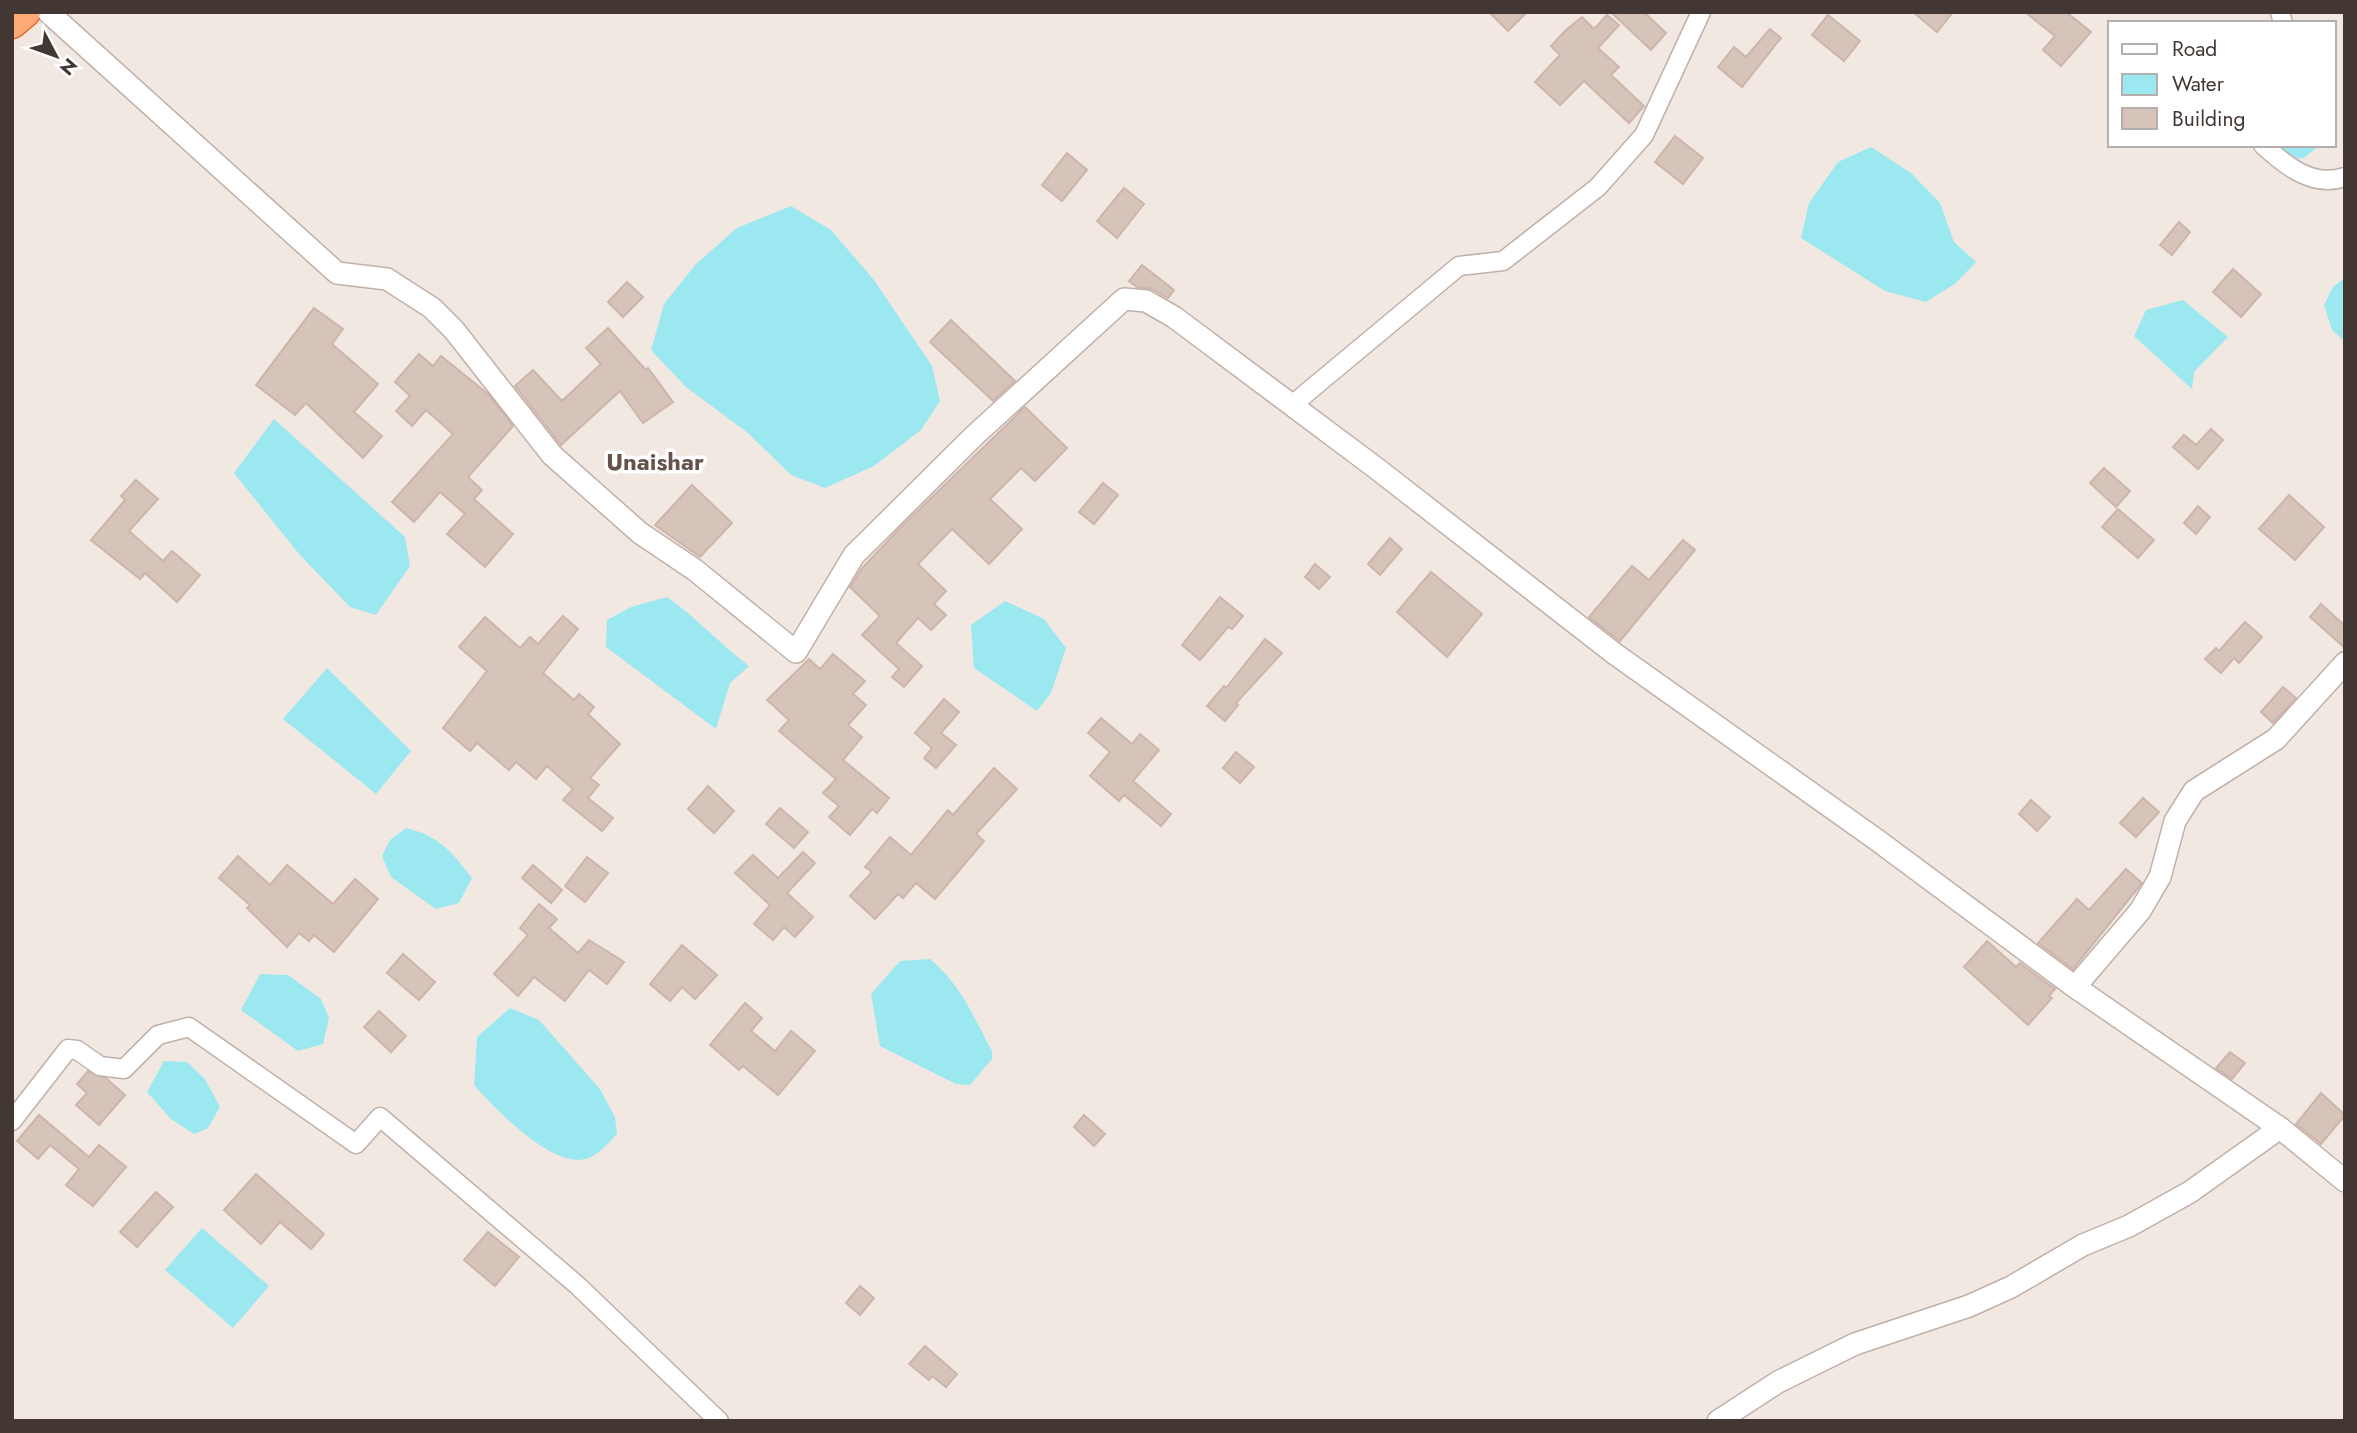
<svg xmlns="http://www.w3.org/2000/svg" width="2357" height="1433" font-family="Jost,sans-serif">
<rect width="100%" height="100%" fill="#f1e8e2"/>
<!-- water -->
<g fill="#9ce8f0">
<path d="M 2273,145 L 2320,145 L 2304,158 L 2290,159 Z"/>
<path d="M 1871,147 L 1911,173 L 1940,203 L 1954,242 L 1976,262 L 1956,283 L 1926,302 L 1885,291 L 1801,238 L 1809,203 L 1838,162 Z"/>
<path d="M 791,206 L 831,230 L 874,280 L 932,366 L 940,401 L 921,430 L 874,466 L 825,488 L 791,475 L 748,433 L 686,387 L 651,350 L 664,304 L 696,264 L 737,228 Z"/>
<path d="M 2345,278 L 2345,341 L 2332,330 L 2324,305 L 2333,287 Z"/>
<path d="M 2183,300 L 2228,337 L 2194,372 L 2192,389 L 2134,336 L 2146,310 Z"/>
<path d="M 274,419 L 405,537 L 410,566 L 376,615 L 350,607 L 299,554 L 234,473 Z"/>
<path d="M 667,597 C 697,618 720,644 749,666 L 730,683 L 716,729 L 606,647 L 607,620 L 631,607 Z"/>
<path d="M 1005,601 L 1044,619 L 1066,648 L 1051,693 L 1037,711 L 974,668 L 971,625 Z"/>
<path d="M 327,668 L 411,751 L 376,794 L 283,719 Z"/>
<path d="M 406,828 C 438,835 453,853 472,878 L 459,903 L 436,909 L 391,877 L 382,856 L 390,840 Z"/>
<path d="M 930,959 C 964,989 971,1013 992,1051 L 992,1059 L 970,1085 L 956,1084 L 880,1046 L 871,994 L 900,961 Z"/>
<path d="M 260,974 L 288,975 L 321,999 L 329,1018 L 323,1044 L 298,1051 L 241,1010 Z"/>
<path d="M 510,1008 L 539,1020 L 600,1089 L 615,1117 L 617,1134 C 606,1145 595,1160 578,1160 C 545,1160 494,1108 474,1085 L 477,1037 Z"/>
<path d="M 164,1061 L 187,1062 L 205,1079 L 220,1107 L 208,1128 L 194,1134 L 171,1119 L 147,1092 Z"/>
<path d="M 202,1228 L 269,1286 L 233,1328 L 165,1270 Z"/>
</g>
<!-- building -->
<g fill="#d6c3ba" stroke="#ceb5ab" stroke-width="2">
<path d="M 1489,12 L 1527,12 L 1508,31 Z"/>
<path d="M 1611,12 L 1644,12 L 1666,33 L 1651,50 Z"/>
<path d="M 1913,12 L 1953,12 L 1937,32 Z"/>
<path d="M 2025,12 L 2066,12 L 2091,32 L 2061,66 L 2043,50 L 2055,36 Z"/>
<path d="M 1607,15 L 1619,25 L 1598,48 L 1619,67 L 1611,75 L 1644,106 L 1629,123 L 1584,81 L 1560,105 L 1535,82 L 1560,55 L 1551,46 L 1566,30 L 1582,17 L 1594,29 Z"/>
<path d="M 1828,15 L 1860,41 L 1844,61 L 1812,35 Z"/>
<path d="M 1770,29 L 1781,38 L 1742,87 L 1718,67 L 1734,47 L 1746,57 Z"/>
<path d="M 1675,136 L 1703,158 L 1683,184 L 1655,162 Z"/>
<path d="M 1067,153 L 1087,170 L 1062,201 L 1042,185 Z"/>
<path d="M 1124,188 L 1144,204 L 1117,238 L 1097,221 Z"/>
<path d="M 2179,222 L 2190,232 L 2172,255 L 2160,245 Z"/>
<path d="M 1142,265 L 1174,290 L 1168,298 L 1152,289 L 1137,287 L 1129,281 Z"/>
<path d="M 2233,269 L 2261,294 L 2241,317 L 2213,292 Z"/>
<path d="M 627,282 L 643,297 L 623,317 L 608,302 Z"/>
<path d="M 314,308 L 343,329 L 332,344 L 378,384 L 354,412 L 382,436 L 363,458 L 306,403 L 295,415 L 256,385 Z"/>
<path d="M 951,320 L 1015,381 L 993,401 L 930,342 Z"/>
<path d="M 608,328 L 646,370 L 648,368 L 673,402 L 643,423 L 620,391 L 561,445 L 515,386 L 533,370 L 562,401 L 601,364 L 586,348 Z"/>
<path d="M 419,354 L 433,366 L 441,356 L 488,394 L 513,426 L 468,477 L 482,490 L 474,499 L 513,534 L 485,567 L 447,534 L 465,514 L 440,492 L 414,522 L 392,502 L 453,434 L 426,410 L 412,426 L 396,411 L 410,396 L 395,382 Z"/>
<path d="M 1025,407 L 1067,448 L 1035,481 L 1021,468 L 990,499 L 1022,529 L 989,564 L 952,529 L 918,564 L 946,591 L 934,604 L 946,615 L 931,630 L 918,618 L 896,643 L 922,666 L 904,687 L 892,677 L 899,669 L 862,635 L 880,616 L 850,587 L 862,568 L 899,529 Z"/>
<path d="M 2211,429 L 2223,440 L 2198,469 L 2173,447 L 2184,435 L 2196,445 Z"/>
<path d="M 2104,468 L 2130,491 L 2116,507 L 2090,483 Z"/>
<path d="M 136,480 L 158,499 L 129,531 L 163,561 L 172,551 L 200,575 L 177,602 L 145,573 L 140,579 L 91,540 L 125,500 L 121,496 Z"/>
<path d="M 1103,483 L 1118,495 L 1094,524 L 1079,512 Z"/>
<path d="M 692,485 L 732,523 L 700,557 L 655,525 Z"/>
<path d="M 2289,495 L 2324,527 L 2295,560 L 2259,529 Z"/>
<path d="M 2198,506 L 2210,517 L 2196,534 L 2184,523 Z"/>
<path d="M 2118,509 L 2154,540 L 2138,558 L 2102,527 Z"/>
<path d="M 1390,538 L 1402,549 L 1380,575 L 1368,564 Z"/>
<path d="M 1683,540 L 1695,550 L 1620,641 L 1589,617 L 1632,566 L 1649,580 Z"/>
<path d="M 1315,564 L 1330,577 L 1319,589 L 1305,577 Z"/>
<path d="M 1431,572 L 1482,614 L 1447,657 L 1397,612 Z"/>
<path d="M 1220,597 L 1243,616 L 1232,629 L 1228,627 L 1200,660 L 1182,645 Z"/>
<path d="M 2321,604 L 2345,626 L 2345,648 L 2310,617 Z"/>
<path d="M 563,616 L 578,629 L 543,673 L 574,700 L 579,694 L 594,707 L 588,714 L 620,744 L 590,778 L 599,785 L 588,798 L 613,818 L 602,831 L 563,800 L 573,789 L 547,766 L 536,779 L 516,762 L 509,770 L 477,743 L 470,751 L 443,728 L 487,671 L 459,647 L 485,617 L 520,648 L 530,637 L 538,644 Z"/>
<path d="M 2245,622 L 2262,637 L 2239,663 L 2234,658 L 2221,673 L 2205,659 L 2216,648 L 2219,651 Z"/>
<path d="M 1265,639 L 1282,653 L 1236,703 L 1238,705 L 1225,721 L 1207,706 L 1224,686 L 1226,688 Z"/>
<path d="M 833,654 L 865,681 L 853,694 L 866,705 L 848,725 L 862,737 L 843,760 L 889,798 L 877,813 L 872,809 L 850,835 L 829,817 L 839,806 L 823,793 L 836,779 L 779,731 L 789,720 L 767,700 L 809,659 L 820,669 Z"/>
<path d="M 2283,687 L 2296,698 L 2273,723 L 2261,712 Z"/>
<path d="M 944,699 L 959,712 L 941,733 L 956,745 L 936,768 L 924,758 L 932,748 L 915,733 Z"/>
<path d="M 1101,718 L 1132,744 L 1140,734 L 1159,750 L 1133,781 L 1171,814 L 1161,826 L 1124,795 L 1119,801 L 1090,776 L 1110,752 L 1088,733 Z"/>
<path d="M 1236,752 L 1254,767 L 1240,783 L 1223,768 Z"/>
<path d="M 994,768 L 1017,789 L 976,834 L 984,841 L 935,899 L 916,883 L 903,898 L 898,894 L 875,919 L 850,896 L 872,872 L 865,867 L 890,837 L 911,855 L 948,810 L 953,815 Z"/>
<path d="M 708,786 L 734,811 L 714,833 L 688,809 Z"/>
<path d="M 2143,798 L 2159,812 L 2136,837 L 2120,823 Z"/>
<path d="M 2031,800 L 2050,817 L 2037,831 L 2019,814 Z"/>
<path d="M 780,808 L 808,832 L 794,848 L 766,824 Z"/>
<path d="M 803,852 L 815,863 L 787,893 L 813,917 L 795,937 L 784,927 L 773,940 L 754,924 L 770,905 L 735,873 L 753,855 L 778,878 Z"/>
<path d="M 238,856 L 270,885 L 287,865 L 333,904 L 355,879 L 378,899 L 334,952 L 314,935 L 309,941 L 299,933 L 287,947 L 247,908 L 250,905 L 219,878 Z"/>
<path d="M 587,857 L 608,873 L 585,902 L 565,886 Z"/>
<path d="M 533,865 L 562,890 L 551,903 L 522,878 Z"/>
<path d="M 2126,869 L 2142,883 L 2073,969 L 2038,943 L 2077,899 L 2089,910 Z"/>
<path d="M 539,904 L 557,919 L 549,928 L 578,953 L 589,940 L 624,962 L 607,984 L 589,970 L 565,1001 L 534,977 L 518,996 L 494,974 L 528,935 L 520,928 Z"/>
<path d="M 1987,941 L 2016,967 L 2020,963 L 2055,989 L 2049,996 L 2052,998 L 2028,1025 L 1964,967 Z"/>
<path d="M 682,945 L 717,975 L 695,999 L 682,987 L 670,1001 L 650,984 Z"/>
<path d="M 403,954 L 435,982 L 419,1000 L 387,973 Z"/>
<path d="M 745,1003 L 762,1018 L 751,1031 L 775,1051 L 791,1031 L 815,1051 L 778,1095 L 743,1066 L 739,1070 L 710,1045 Z"/>
<path d="M 379,1011 L 406,1036 L 391,1052 L 364,1027 Z"/>
<path d="M 2230,1052 L 2245,1063 L 2232,1079 L 2216,1068 Z"/>
<path d="M 88,1071 L 106,1078 L 125,1095 L 99,1125 L 76,1105 L 87,1093 L 77,1084 Z"/>
<path d="M 2321,1093 L 2345,1115 L 2321,1144 L 2296,1124 Z"/>
<path d="M 39,1115 L 89,1157 L 99,1145 L 126,1167 L 93,1206 L 66,1185 L 79,1169 L 50,1145 L 38,1159 L 17,1141 Z"/>
<path d="M 1084,1115 L 1105,1134 L 1094,1146 L 1074,1127 Z"/>
<path d="M 256,1174 L 324,1234 L 311,1249 L 280,1222 L 261,1244 L 224,1210 Z"/>
<path d="M 156,1192 L 173,1207 L 137,1247 L 120,1232 Z"/>
<path d="M 488,1232 L 519,1257 L 495,1286 L 464,1260 Z"/>
<path d="M 860,1286 L 874,1298 L 860,1315 L 846,1303 Z"/>
<path d="M 925,1346 L 957,1374 L 946,1387 L 932,1376 L 929,1380 L 909,1364 Z"/>
</g>
<g fill="none" stroke-linecap="round" stroke-linejoin="round">
<!-- minor casing -->
<g stroke="#c0b0a8" stroke-width="21">
<g id="minor">
<path d="M 2280,12 L 2283,23"/>
<path d="M 2263,145 C 2286,166 2313,188 2345,177"/>
<path d="M 1292,405 L 1459,266 L 1503,261 L 1598,187 L 1644,135 L 1701,12"/>
<path d="M 12,1121 L 68,1049 L 77,1050 L 100,1066 L 124,1069 L 158,1035 L 189,1027 L 356,1144 L 380,1117 L 577,1285 L 719,1421"/>
</g>
</g>
<!-- tertiary casing -->
<g stroke="#c0b0a8" stroke-width="24">
<g id="tertiary">
<path d="M 48,12 L 337,273 L 387,279 L 432,308 L 454,330 L 552,455 L 640,533 L 695,570 L 796,652 L 854,555 L 974,436 L 1124,299 L 1146,301 L 1174,317 L 1376,468 L 1615,654 L 1877,840 L 2075,987 L 2280,1128 L 2345,1181"/>
<path d="M 2075,987 L 2140,911 L 2160,877 L 2175,821 L 2194,791 L 2276,739 L 2345,663"/>
<path d="M 1718,1421 L 1778,1382 L 1855,1344 L 1969,1306 L 2011,1287 L 2083,1245 L 2129,1226 L 2190,1192 L 2280,1128"/>
</g>
</g>
<!-- trunk casing -->
<g stroke="#de682f" stroke-width="33">
<path id="trunk" d="M 12,23 L 25,12"/>
</g>
<!-- minor -->
<use href="#minor" stroke="#fff" stroke-width="18"/>
<!-- tertiary -->
<use href="#tertiary" stroke="#fff" stroke-width="21"/>
<!-- trunk -->
<use href="#trunk" stroke="#ffaa76" stroke-width="30"/>
</g>
<g text-anchor="middle" dominant-baseline="central" stroke-width="7" stroke-linejoin="round" paint-order="stroke">
<!-- quarter labels -->
<g font-size="24" font-weight="bold" fill="#66524a" stroke="#fff">
<text x="655" y="461">Unaishar</text>
</g>
</g>
<!-- border -->
<rect width="2357" height="1433" fill="none" stroke="#433733" stroke-width="28"/>
<!-- legend -->
<rect x="2108" y="21" width="228" height="126" fill="#ffffff" stroke="#b4afad" stroke-width="2"/>
<rect x="2122" y="44" width="35" height="10" fill="#ffffff" stroke="#b4afad" stroke-width="2"/>
<text x="2172" y="56" font-size="21" fill="#433733">Road</text>
<rect x="2122" y="74" width="35" height="21" fill="#9ce8f0" stroke="#b4afad" stroke-width="2"/>
<text x="2172" y="91" font-size="21" fill="#433733">Water</text>
<rect x="2122" y="108" width="35" height="21" fill="#d6c3ba" stroke="#b4afad" stroke-width="2"/>
<text x="2172" y="126" font-size="21" fill="#433733">Building</text>
<!-- north arrow -->
<g transform="translate(56 56) rotate(131)" stroke="#ffffff" stroke-width="5" paint-order="stroke">
<path d="M0-5L12 26L0 18L-12 26Z" fill="#433733"/>
<text y="-10" font-size="19" font-weight="bold" text-anchor="middle" fill="#433733">N</text>
</g>
</svg>
